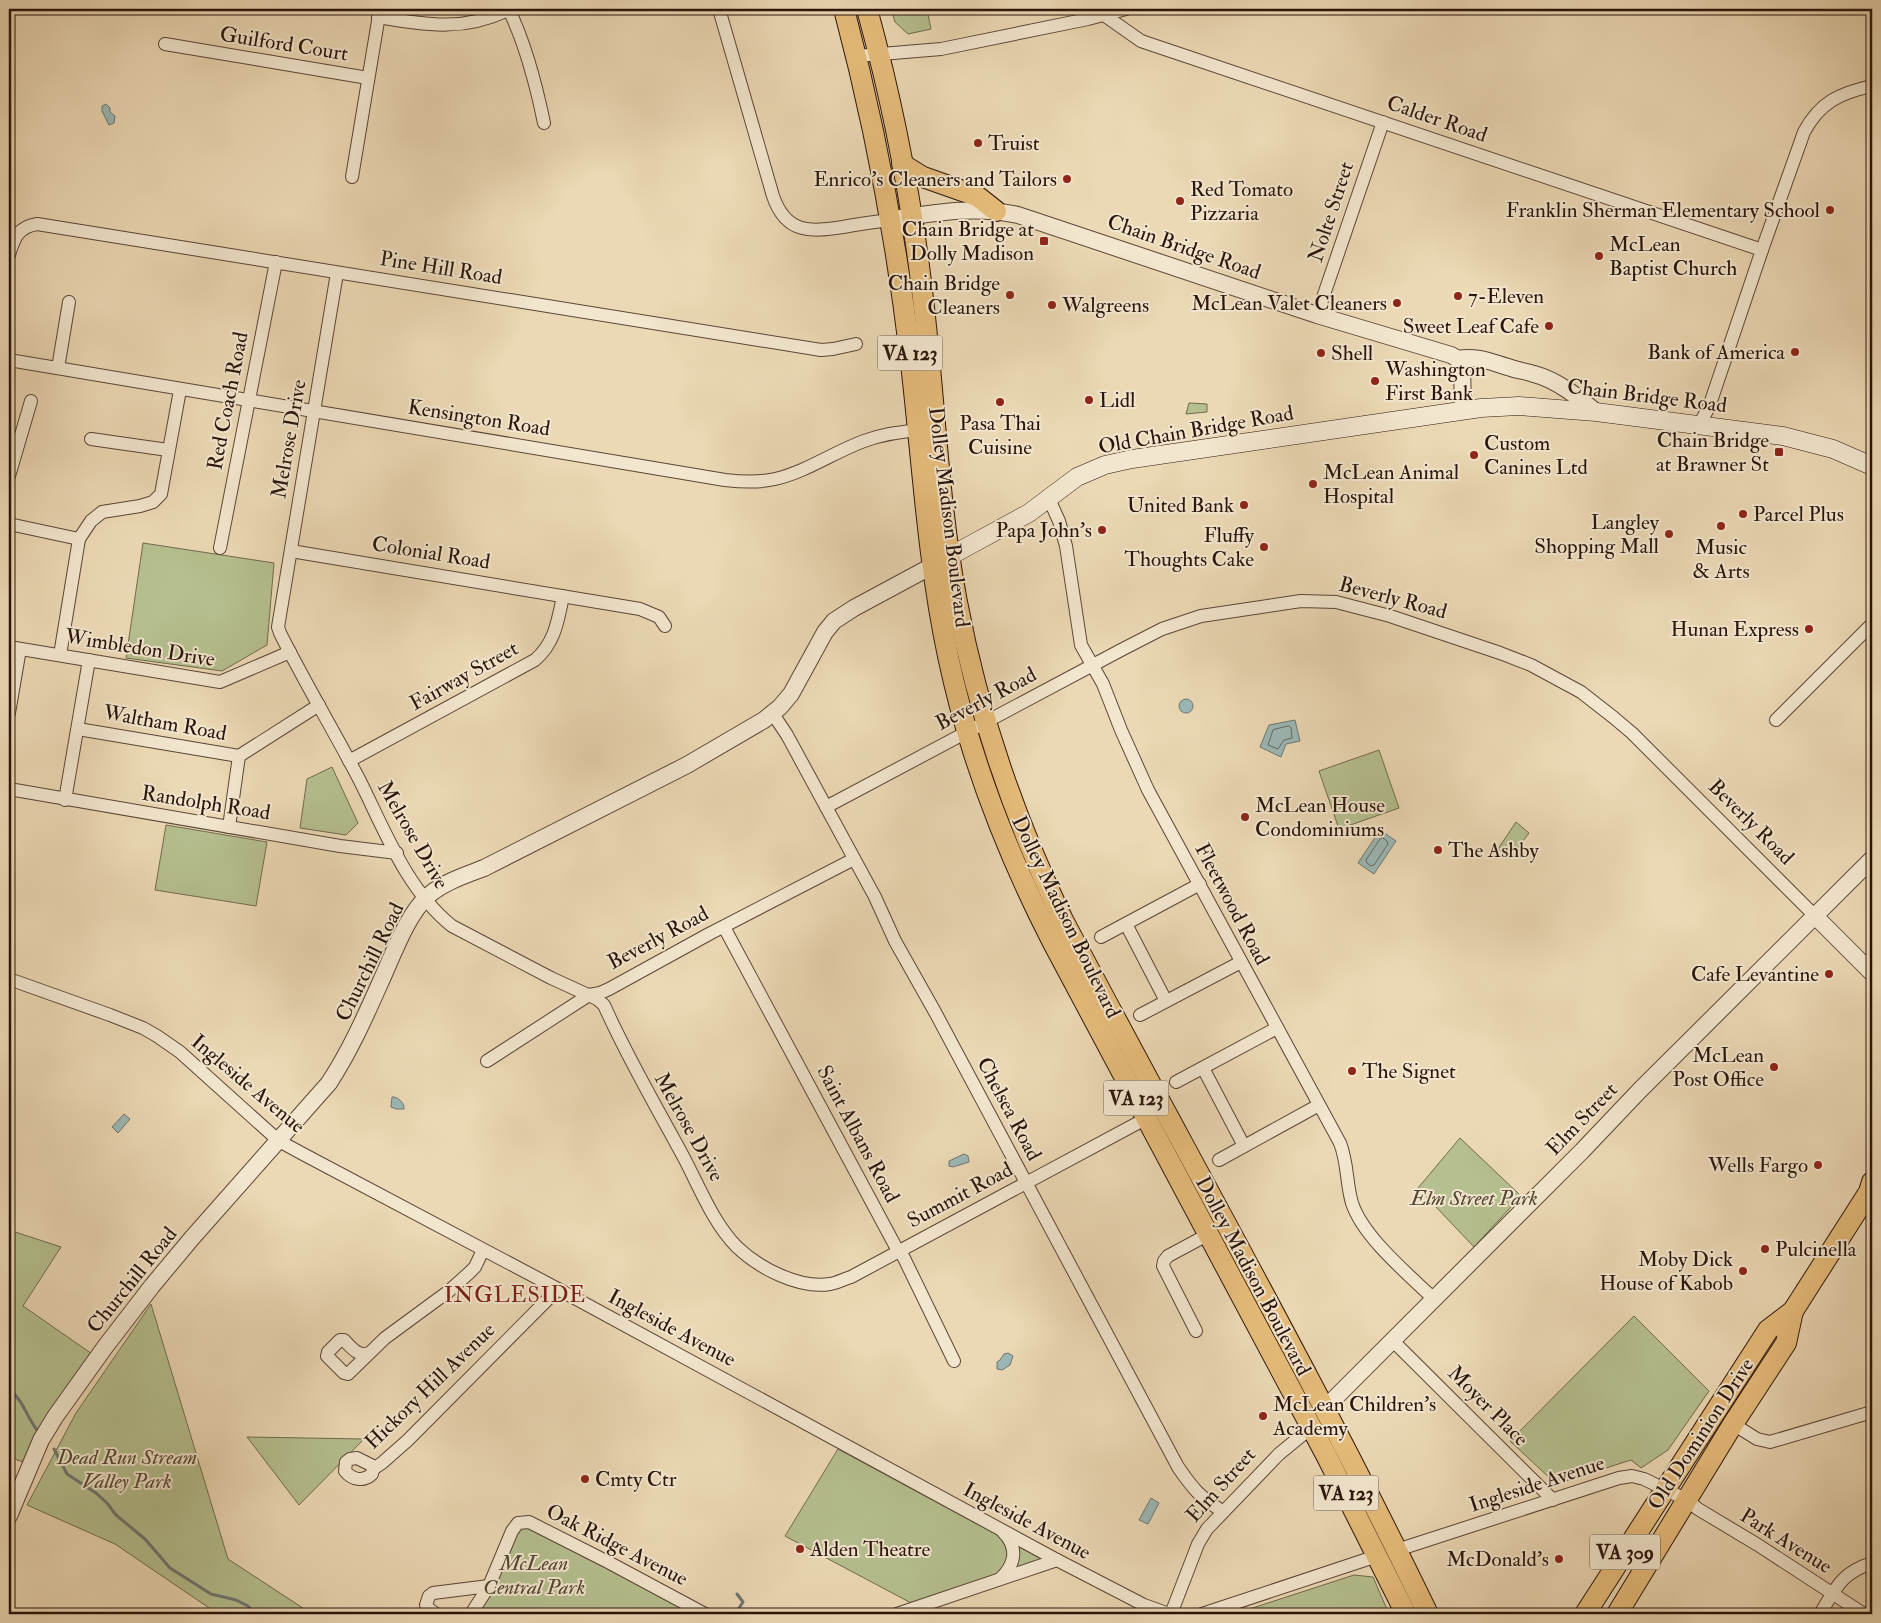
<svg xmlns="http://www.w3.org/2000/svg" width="1881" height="1623" font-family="'IM FELL Double Pica',serif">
<rect width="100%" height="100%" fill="#ebd8b4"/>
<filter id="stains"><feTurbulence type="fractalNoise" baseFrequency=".004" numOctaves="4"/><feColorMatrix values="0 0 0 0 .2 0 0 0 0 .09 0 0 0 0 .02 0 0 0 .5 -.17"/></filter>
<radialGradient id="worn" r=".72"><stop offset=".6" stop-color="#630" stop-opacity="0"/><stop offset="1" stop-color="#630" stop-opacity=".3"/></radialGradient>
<!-- green -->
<g fill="#b5bf8f" stroke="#706a4e">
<path d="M 891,9 L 927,9 L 931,29 L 908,34 L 895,22 Z"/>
<path d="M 1189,403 L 1207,404 L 1207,412 L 1186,414 Z"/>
<path d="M 143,543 L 274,563 L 267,645 L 222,671 L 126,658 Z"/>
<path d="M 1379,750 L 1399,808 L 1339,829 L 1319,771 Z"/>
<path d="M 332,767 L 358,823 L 346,835 L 300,828 L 307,779 Z"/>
<path d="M 1516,822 L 1529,833 L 1510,858 L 1498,849 Z"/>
<path d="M 166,825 L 267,842 L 256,906 L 155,890 Z"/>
<path d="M 1460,1138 L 1521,1196 L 1474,1247 L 1418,1188 Z"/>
<path d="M 9,1230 L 61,1247 L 23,1306 L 95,1356 L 24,1462 L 17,1460 L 9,1451 Z"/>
<path d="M 151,1304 L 228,1559 L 312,1614 L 218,1614 L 115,1544 L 27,1505 L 76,1413 Z"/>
<path d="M 1634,1316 L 1709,1391 L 1668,1450 L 1641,1468 L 1631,1460 L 1556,1484 L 1510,1441 Z"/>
<path d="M 247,1437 L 364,1439 L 299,1505 Z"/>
<path d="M 838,1449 L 1049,1563 L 913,1604 L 785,1536 Z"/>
<path d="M 518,1523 L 695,1614 L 470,1614 Z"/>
<path d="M 1354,1575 L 1373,1577 L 1389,1614 L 1234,1614 Z"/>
</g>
<!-- water -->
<g fill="#9bb8b6" stroke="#6e7672">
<path d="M 106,104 L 110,108 L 110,112 L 115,116 L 114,123 L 109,125 L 102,111 L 102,106 Z"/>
<circle cx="1186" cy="706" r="7"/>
<path d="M 1295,720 L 1300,741 L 1286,744 L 1281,757 L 1260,747 L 1269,725 Z"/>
<path d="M 1380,830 L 1396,841 L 1374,874 L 1358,863 Z"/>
<path d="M 392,1097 C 397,1096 405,1103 404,1109 L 396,1109 L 391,1107 Z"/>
<path d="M 124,1114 L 130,1119 L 118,1133 L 112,1127 Z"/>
<path d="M 964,1154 L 968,1156 L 969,1162 L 953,1167 L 949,1166 L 949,1161 Z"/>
<path d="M 1008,1353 L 1013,1356 L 1010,1365 L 1002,1370 L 997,1369 L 997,1362 L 1000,1360 L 1004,1354 Z"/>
<path d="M 1151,1498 L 1159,1503 L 1148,1524 L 1139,1520 Z"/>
</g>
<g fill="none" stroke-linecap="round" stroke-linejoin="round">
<!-- shore -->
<g stroke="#636661" stroke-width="1">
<path d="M 1289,726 L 1291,728 L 1292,738 L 1284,740 L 1278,749 L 1268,745 L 1273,730 Z"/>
<path d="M 1383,838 L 1387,841 L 1388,844 L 1374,865 L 1371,866 L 1367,863 L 1366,860 L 1380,839 Z"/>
</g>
<!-- stream -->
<g stroke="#6e7672" stroke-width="3">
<path d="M 9,1389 C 24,1401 26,1416 37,1430"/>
<path d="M 54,1449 L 67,1474 L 96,1493 L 107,1503 L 116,1515 L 145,1539 L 170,1568 L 211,1594 L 236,1600 L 248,1606 L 255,1614"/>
<path d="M 735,1614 L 743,1602 L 737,1594"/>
</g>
<!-- minor casing -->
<g stroke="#5b4536" stroke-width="14">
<g id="minor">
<path d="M 719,9 L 773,196 C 786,234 810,232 843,227 C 859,224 874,222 890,220"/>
<path d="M 509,10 C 526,45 536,84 544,123"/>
<path d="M 1104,15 L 1141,41 L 1762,250"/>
<path d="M 378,17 C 426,25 464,32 510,9"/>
<path d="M 165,44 L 368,78"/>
<path d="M 857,56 L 941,49 L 1088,19 L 1126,9"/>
<path d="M 352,177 L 380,9"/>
<path d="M 9,255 C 14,238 18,227 37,224 L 821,350 L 833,349 L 856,344"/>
<path d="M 337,273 L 278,627 L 280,633 C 305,683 334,731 360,781 C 385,831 407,890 452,926 L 551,978 L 597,999 L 604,1005 C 627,1057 656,1106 683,1156 C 699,1186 713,1223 737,1247 C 759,1268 799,1289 830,1284 C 837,1283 844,1279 851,1277 L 1147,1118"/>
<path d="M 1317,315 L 1383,122"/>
<path d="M 9,360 L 725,480 C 742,482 758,483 775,479 C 806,472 834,452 864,441 C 883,434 904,431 924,430"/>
<path d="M 58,368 L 69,302"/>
<path d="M 1699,425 L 1709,407 L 1762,250 L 1804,132 C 1820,102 1840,93 1872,86"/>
<path d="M 91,439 L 168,450"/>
<path d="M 9,476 L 31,401"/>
<path d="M 1049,499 L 1059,521 L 1066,546 L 1081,645 L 1103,684 L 1121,730 L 1148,790 L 1340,1143 C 1348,1163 1346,1183 1352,1203 C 1363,1237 1408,1274 1434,1299"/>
<path d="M 9,524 L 79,539"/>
<path d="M 220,548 L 276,262"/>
<path d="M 291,551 L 640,609 L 659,617 L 665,626"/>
<path d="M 9,647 L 220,682 L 290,652"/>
<path d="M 60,655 L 79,539 L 91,521 L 102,512 L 140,506 L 153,502 L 161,494 L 180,390"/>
<path d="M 9,713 L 20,649"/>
<path d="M 773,714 L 787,735 L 875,897 L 895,941 L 935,1012 L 1178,1467 C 1193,1489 1200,1497 1222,1511"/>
<path d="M 1776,720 L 1872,624"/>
<path d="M 78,729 L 239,756 L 319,705"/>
<path d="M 349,761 L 535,660 C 555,643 558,620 563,596"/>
<path d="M 9,789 L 340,846 L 397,853"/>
<path d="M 65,800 L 89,660"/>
<path d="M 826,807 L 1123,649 L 1162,629 L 1201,616 L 1301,601 L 1336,602 L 1390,616 L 1500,653 L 1531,665 L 1581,692 L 1613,717 L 1632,733 L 1815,916"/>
<path d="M 229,827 L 239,756"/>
<path d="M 1126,924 L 1166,1001"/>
<path d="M 724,927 L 898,1251 L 903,1256 L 954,1361"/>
<path d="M 1101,937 L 1200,884"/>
<path d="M 9,979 L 110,1015 L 143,1028 L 157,1036 L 180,1052 L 279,1141 L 303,1154 L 558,1289 L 1057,1560 L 1144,1605 L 1169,1614"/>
<path d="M 1140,1015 L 1241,962"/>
<path d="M 487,1061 L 589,995 L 600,993 L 609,989 L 709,934 L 854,859"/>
<path d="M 1203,1068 L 1244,1146"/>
<path d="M 1176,1082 L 1277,1028"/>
<path d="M 1219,1160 L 1319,1105"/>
<path d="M 1196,1331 L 1163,1266 L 1164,1261 L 1168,1256 L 1209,1234"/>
<path d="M 1393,1341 L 1553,1500"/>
<path d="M 369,1353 C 358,1357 352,1348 344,1340 L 340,1340 L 328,1352 L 327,1356 L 344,1373 L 348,1374 L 385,1338 L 449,1291 L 469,1273 L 475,1267 L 483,1250"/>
<path d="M 1733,1424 L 1757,1439 L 1770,1442 L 1872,1412"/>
<path d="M 357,1458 L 371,1465 L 373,1469 L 372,1474 C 364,1482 352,1480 345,1471 L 346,1462 L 350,1459 Z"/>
<path d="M 373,1469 L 382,1463 L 408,1440 L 558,1289"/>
<path d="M 1397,1550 L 1619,1478 L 1632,1476 L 1644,1479 L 1687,1500 L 1698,1509 L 1758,1545 L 1864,1614"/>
<path d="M 1000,1579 C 1015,1565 1019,1548 1003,1532"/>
<path d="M 489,1586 L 512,1531 L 518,1523 L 529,1522 L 608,1562 L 705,1614"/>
<path d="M 436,1614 L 429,1609 L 426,1605 L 429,1596 L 433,1593 L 489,1586 L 471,1614"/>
<path d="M 897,1614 L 1057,1560"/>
<path d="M 1171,1614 L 1198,1544 L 1207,1529 L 1279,1454 L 1312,1427"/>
<path d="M 1202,1614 L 1377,1556"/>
<path d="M 1820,1614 C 1836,1588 1841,1573 1872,1563"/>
</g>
</g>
<!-- tertiary casing -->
<g stroke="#5b4536" stroke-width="18">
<g id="tertiary">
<path d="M 900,218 C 940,212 978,206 1018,215 L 1317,315 L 1451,355 L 1458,359 L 1462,366 L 1463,410"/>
<path d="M 1458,359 C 1477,355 1493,363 1511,368 C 1519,371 1526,371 1534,374 C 1557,380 1578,397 1596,412"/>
<path d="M 1815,916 L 1872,973"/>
<path d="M 1324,1409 L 1582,1151 L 1640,1090 L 1872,859"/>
<path d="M 9,1516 L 41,1440 L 55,1417 L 105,1347 L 152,1286 L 192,1238 L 329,1083 C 350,1051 365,1017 381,981 C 393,955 407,914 429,895 C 444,882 466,875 484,868 L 687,765 L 764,720 L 780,707 L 791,694 L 825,632 L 834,621 L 854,608 L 932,566"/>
</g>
</g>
<!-- secondary casing -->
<g stroke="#2b140c" stroke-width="19">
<path id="secondary" d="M 939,562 L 1029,513 L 1077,477 L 1105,465 L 1132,459 L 1481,408 L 1519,406 L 1596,412 L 1783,436 L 1833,449 L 1872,466"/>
</g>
<!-- primary casing -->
<g stroke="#2b140c" stroke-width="22">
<g id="primary">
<path d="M 844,9 C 874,122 896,238 910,355 C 922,456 927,557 948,656 C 969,756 1006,851 1052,941 L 1326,1455 L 1406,1614"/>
<path d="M 867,9 C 893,104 912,201 923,299 C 935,400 938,502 957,602 C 978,714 1013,815 1062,918 C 1184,1150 1314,1378 1428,1614"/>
<path d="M 902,164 L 923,177 L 977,196 L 996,211"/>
<path d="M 1585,1614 L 1768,1330 L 1793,1311"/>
<path d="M 1617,1614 L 1733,1424 L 1786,1343 L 1793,1311 L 1869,1192 L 1872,1182"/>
</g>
</g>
<!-- minor -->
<use href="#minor" stroke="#f2e6ce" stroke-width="12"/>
<!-- tertiary -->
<use href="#tertiary" stroke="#f2e6ce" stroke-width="16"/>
<!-- secondary -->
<use href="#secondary" stroke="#f2e6ce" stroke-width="18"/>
<!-- primary -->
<use href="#primary" stroke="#e6bc7a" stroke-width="20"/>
</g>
<!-- markers -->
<g fill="#8f2418" stroke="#f2e6ce" stroke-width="2">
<circle cx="978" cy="143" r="5"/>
<circle cx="1067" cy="179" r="5"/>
<circle cx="1180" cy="201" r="5"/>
<circle cx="1830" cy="210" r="5"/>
<rect x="1039" y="236" width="10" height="10" rx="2.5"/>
<circle cx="1599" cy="256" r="5"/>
<circle cx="1010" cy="295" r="5"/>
<circle cx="1458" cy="296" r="5"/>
<circle cx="1397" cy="303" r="5"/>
<circle cx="1052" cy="305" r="5"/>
<circle cx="1549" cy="326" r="5"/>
<circle cx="1795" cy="352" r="5"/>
<circle cx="1321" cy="353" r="5"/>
<circle cx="1375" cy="381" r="5"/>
<circle cx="1089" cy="400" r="5"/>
<circle cx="1000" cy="402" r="5"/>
<rect x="1774" y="447" width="10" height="10" rx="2.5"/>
<circle cx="1474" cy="455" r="5"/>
<circle cx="1313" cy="484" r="5"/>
<circle cx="1244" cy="505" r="5"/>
<circle cx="1743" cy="514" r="5"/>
<circle cx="1721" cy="526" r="5"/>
<circle cx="1102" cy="530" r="5"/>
<circle cx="1669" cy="534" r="5"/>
<circle cx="1264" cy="547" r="5"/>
<circle cx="1809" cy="629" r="5"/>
<circle cx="1245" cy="817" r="5"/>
<circle cx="1438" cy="850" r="5"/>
<circle cx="1829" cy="974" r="5"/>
<circle cx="1774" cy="1067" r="5"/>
<circle cx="1352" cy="1071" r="5"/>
<circle cx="1818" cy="1165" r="5"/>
<circle cx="1765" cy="1249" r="5"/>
<circle cx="1743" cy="1271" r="5"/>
<circle cx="1263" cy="1416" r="5"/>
<circle cx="585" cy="1479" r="5"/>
<circle cx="800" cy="1549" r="5"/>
<circle cx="1559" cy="1559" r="5"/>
</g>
<g text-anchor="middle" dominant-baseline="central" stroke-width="4" stroke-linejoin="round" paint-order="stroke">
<!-- shield labels -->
<g fill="#f2e6ce" stroke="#675346" stroke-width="1">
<rect x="877.5" y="335.5" width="65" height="35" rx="4"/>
<rect x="1103.5" y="1080.5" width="65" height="35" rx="4"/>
<rect x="1313.5" y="1475.5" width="65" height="35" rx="4"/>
<rect x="1590" y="1534.5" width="70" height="35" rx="4"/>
</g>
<g font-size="20" font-weight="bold" fill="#2b140c">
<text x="910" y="353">VA 123</text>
<text x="1136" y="1098">VA 123</text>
<text x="1346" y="1493">VA 123</text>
<text x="1625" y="1552">VA 309</text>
</g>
<!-- street labels -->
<g font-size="21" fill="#2b140c" stroke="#f2e6ce">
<text transform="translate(284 44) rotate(9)">Guilford Court</text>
<text transform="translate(1437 119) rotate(19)">Calder Road</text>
<text transform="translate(1331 212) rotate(-72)">Nolte Street</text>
<text transform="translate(1184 247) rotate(19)">Chain Bridge Road</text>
<text transform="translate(441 268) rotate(9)">Pine Hill Road</text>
<text transform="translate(1647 396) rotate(7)">Chain Bridge Road</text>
<text transform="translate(228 401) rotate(-79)">Red Coach Road</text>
<text transform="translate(479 418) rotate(9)">Kensington Road</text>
<text transform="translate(1196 430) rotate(-10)">Old Chain Bridge Road</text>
<text transform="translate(289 439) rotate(-80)">Melrose Drive</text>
<text transform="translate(949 517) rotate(83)">Dolley Madison Boulevard</text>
<text transform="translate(431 553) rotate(9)">Colonial Road</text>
<text transform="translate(1393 598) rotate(15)">Beverly Road</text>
<text transform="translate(140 648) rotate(9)">Wimbledon Drive</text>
<text transform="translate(464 676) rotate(-29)">Fairway Street</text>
<text transform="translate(986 699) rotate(-28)">Beverly Road</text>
<text transform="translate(165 723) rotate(10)">Waltham Road</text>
<text transform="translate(206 803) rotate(9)">Randolph Road</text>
<text transform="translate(1751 822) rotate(45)">Beverly Road</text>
<text transform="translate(413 835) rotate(60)">Melrose Drive</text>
<text transform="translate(1232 904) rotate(62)">Fleetwood Road</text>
<text transform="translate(1066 917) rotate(64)">Dolley Madison Boulevard</text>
<text transform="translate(658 938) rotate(-28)">Beverly Road</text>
<text transform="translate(370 962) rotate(-64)">Churchill Road</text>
<text transform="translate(248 1084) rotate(40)">Ingleside Avenue</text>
<text transform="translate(1009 1109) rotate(62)">Chelsea Road</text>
<text transform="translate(1582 1119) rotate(-46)">Elm Street</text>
<text transform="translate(689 1127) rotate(61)">Melrose Drive</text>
<text transform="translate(858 1134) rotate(62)">Saint Albans Road</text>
<text transform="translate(960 1195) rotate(-28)">Summit Road</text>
<text transform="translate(1253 1276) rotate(62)">Dolley Madison Boulevard</text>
<text transform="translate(132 1280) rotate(-51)">Churchill Road</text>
<text transform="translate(672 1328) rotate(28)">Ingleside Avenue</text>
<text transform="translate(430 1386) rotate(-44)">Hickory Hill Avenue</text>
<text transform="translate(1488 1406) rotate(45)">Moyer Place</text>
<text transform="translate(1701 1434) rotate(-57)">Old Dominion Drive</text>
<text transform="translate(1537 1484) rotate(-18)">Ingleside Avenue</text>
<text transform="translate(1221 1485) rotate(-48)">Elm Street</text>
<text transform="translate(1027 1521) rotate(28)">Ingleside Avenue</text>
<text transform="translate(1786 1541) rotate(32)">Park Avenue</text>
<text transform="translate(617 1545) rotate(27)">Oak Ridge Avenue</text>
</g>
<!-- poi labels -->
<g font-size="21" fill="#2b140c" stroke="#f2e6ce" text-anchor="start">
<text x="988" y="143">Truist</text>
<text x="1057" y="179" text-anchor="end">Enrico's Cleaners and Tailors</text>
<text x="1190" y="189">Red Tomato<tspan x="1190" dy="24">Pizzaria</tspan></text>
<text x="1820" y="210" text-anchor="end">Franklin Sherman Elementary School</text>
<text x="1034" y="229" text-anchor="end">Chain Bridge at<tspan x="1034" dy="24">Dolly Madison</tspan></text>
<text x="1609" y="244">McLean<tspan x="1609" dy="24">Baptist Church</tspan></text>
<text x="1000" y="283" text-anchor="end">Chain Bridge<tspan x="1000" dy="24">Cleaners</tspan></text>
<text x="1468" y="296">7-Eleven</text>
<text x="1387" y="303" text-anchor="end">McLean Valet Cleaners</text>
<text x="1062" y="305">Walgreens</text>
<text x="1539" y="326" text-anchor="end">Sweet Leaf Cafe</text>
<text x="1785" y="352" text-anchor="end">Bank of America</text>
<text x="1331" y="353">Shell</text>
<text x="1385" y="369">Washington<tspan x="1385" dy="24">First Bank</tspan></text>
<text x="1099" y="400">Lidl</text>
<text x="1000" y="423" text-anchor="middle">Pasa Thai<tspan x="1000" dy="24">Cuisine</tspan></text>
<text x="1769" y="440" text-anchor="end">Chain Bridge<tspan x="1769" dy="24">at Brawner St</tspan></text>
<text x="1484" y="443">Custom<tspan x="1484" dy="24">Canines Ltd</tspan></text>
<text x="1323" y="472">McLean Animal<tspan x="1323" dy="24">Hospital</tspan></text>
<text x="1234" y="505" text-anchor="end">United Bank</text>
<text x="1753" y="514">Parcel Plus</text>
<text x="1659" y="522" text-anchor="end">Langley<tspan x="1659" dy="24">Shopping Mall</tspan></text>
<text x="1092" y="530" text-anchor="end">Papa John's</text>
<text x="1254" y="535" text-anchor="end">Fluffy<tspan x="1254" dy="24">Thoughts Cake</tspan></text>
<text x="1721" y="547" text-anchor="middle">Music<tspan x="1721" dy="24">&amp; Arts</tspan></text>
<text x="1799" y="629" text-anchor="end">Hunan Express</text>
<text x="1255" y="805">McLean House<tspan x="1255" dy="24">Condominiums</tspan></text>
<text x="1448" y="850">The Ashby</text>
<text x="1819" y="974" text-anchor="end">Cafe Levantine</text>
<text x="1764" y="1055" text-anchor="end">McLean<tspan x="1764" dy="24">Post Office</tspan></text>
<text x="1362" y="1071">The Signet</text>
<text x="1808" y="1165" text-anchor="end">Wells Fargo</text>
<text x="1775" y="1249">Pulcinella</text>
<text x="1733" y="1259" text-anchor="end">Moby Dick<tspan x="1733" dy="24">House of Kabob</tspan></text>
<text x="1273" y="1404">McLean Children's<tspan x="1273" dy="24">Academy</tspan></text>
<text x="595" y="1479">Cmty Ctr</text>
<text x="810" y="1549">Alden Theatre</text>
<text x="1549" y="1559" text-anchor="end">McDonald's</text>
</g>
<!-- park labels -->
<g font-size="21" font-style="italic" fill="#544733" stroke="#f2e6ce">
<text x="1474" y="1198">Elm Street Park</text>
<text x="127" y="1457">Dead Run Stream<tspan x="127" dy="24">Valley Park</tspan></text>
<text x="534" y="1563">McLean<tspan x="534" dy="24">Central Park</tspan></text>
</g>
<!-- neighbourhood labels -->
<g font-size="22" letter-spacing="1" fill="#7a1f14" stroke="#f2e6ce">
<text x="515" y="1295">INGLESIDE</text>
</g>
</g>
<!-- margin -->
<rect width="1881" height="1623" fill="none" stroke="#ebd8b4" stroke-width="30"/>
<rect x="10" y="10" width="1861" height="1603" fill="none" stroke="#2b140c" stroke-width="2.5"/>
<rect x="15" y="15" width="1851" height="1593" fill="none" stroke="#2b140c"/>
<rect width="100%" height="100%" filter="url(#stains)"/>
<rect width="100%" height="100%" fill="url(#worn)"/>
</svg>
